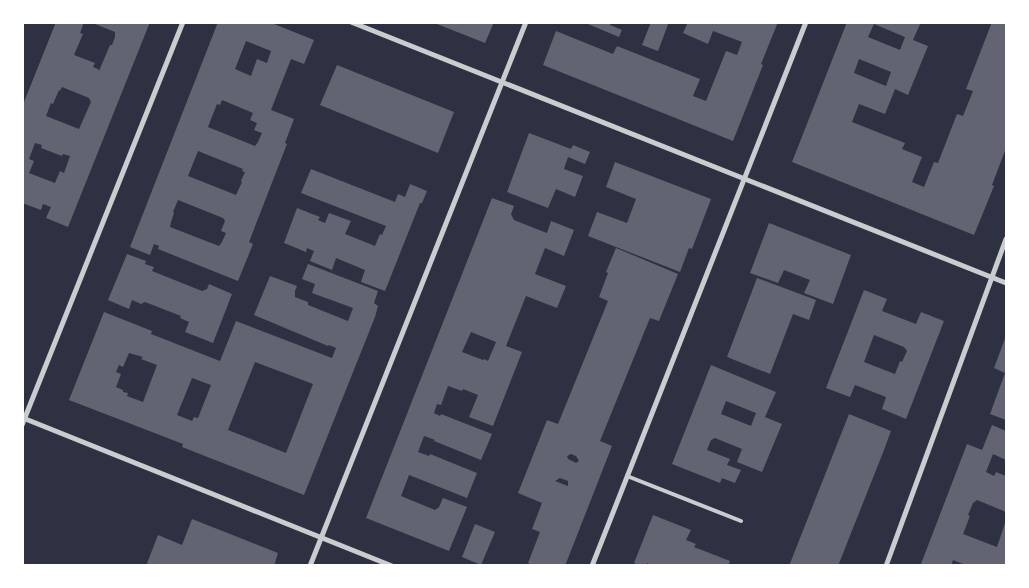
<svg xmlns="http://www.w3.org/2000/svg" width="1029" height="588" font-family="Roboto,sans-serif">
<rect width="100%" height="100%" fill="#2d3142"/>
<!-- building -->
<g fill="#626471" fill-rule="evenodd">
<path d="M 56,22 L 84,22 L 80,33 L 83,34 L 74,55 L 95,63 L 93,67 L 98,69 L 99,71 L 110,45 L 112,45 L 115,37 L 115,32 L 90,22 L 150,22 L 68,227 L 46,218 L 51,207 L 43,204 L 41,210 L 22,203 L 22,107 ZM 62,87 L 89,98 L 91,102 L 79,129 L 46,116 L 51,103 L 53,104 L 59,90 L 60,91 ZM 35,143 L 42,145 L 41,148 L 62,156 L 63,154 L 70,156 L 64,173 L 60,171 L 55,183 L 29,173 L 34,161 L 29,159 Z"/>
<path d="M 218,22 L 269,22 L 314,40 L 304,64 L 291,59 L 271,110 L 294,119 L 285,143 L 287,144 L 249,242 L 253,244 L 238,281 L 158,249 L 159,246 L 154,244 L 150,255 L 130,247 ZM 246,41 L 271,51 L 267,63 L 257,59 L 251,76 L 235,69 ZM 222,100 L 253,113 L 250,120 L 257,123 L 254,130 L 262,133 L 258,142 L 255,146 L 208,127 L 217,104 L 220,105 ZM 198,151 L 243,169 L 242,171 L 245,172 L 241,181 L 242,182 L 236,195 L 188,176 ZM 178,200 L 223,218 L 225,221 L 221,231 L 226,233 L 222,242 L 219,246 L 170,227 L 171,222 L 174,213 L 173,212 Z"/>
<path d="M 437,22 L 494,22 L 485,43 L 437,24 Z"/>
<path d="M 583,22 L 611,22 L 610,25 L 622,30 L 619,37 Z"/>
<path d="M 651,22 L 669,22 L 658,51 L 642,45 Z"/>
<path d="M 688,22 L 778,22 L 761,64 L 763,65 L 733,141 L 543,65 L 556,31 L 613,54 L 617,46 L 700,79 L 693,96 L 706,101 L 726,51 L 737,55 L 742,42 L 713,31 L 708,44 L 683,33 Z"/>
<path d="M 847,22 L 921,22 L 913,40 L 928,46 L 908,95 L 895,89 L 885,114 L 859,104 L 852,122 L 905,143 L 902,149 L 922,157 L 912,182 L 924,187 L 934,162 L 938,163 L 957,114 L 963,116 L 973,91 L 966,89 L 992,22 L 1006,22 L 1006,148 L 992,185 L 994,186 L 974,235 L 792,162 ZM 874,24 L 905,37 L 900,50 L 868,37 ZM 859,59 L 891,72 L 886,86 L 854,73 Z"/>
<path d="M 337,65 L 454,112 L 438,153 L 320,105 Z"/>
<path d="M 529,133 L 571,149 L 573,145 L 590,152 L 585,164 L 568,157 L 564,169 L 583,176 L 575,197 L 556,189 L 548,208 L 507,192 Z"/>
<path d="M 615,162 L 711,199 L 692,249 L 689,248 L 680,272 L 588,236 L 597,212 L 627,223 L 636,199 L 606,187 Z"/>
<path d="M 311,169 L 395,202 L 398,194 L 405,197 L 410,184 L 427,191 L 422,203 L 420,203 L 385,291 L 361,282 L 365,270 L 336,258 L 332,270 L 310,261 L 314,251 L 307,248 L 306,252 L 284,243 L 297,208 L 320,217 L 318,220 L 325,223 L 329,213 L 351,221 L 345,234 L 375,246 L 380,234 L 382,235 L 386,226 L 301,193 Z"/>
<path d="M 492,198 L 514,206 L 511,214 L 514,220 L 534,228 L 547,233 L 551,221 L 574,230 L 564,256 L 545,248 L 535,274 L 566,286 L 557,308 L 526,296 L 506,346 L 522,352 L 493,426 L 469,417 L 478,395 L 463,389 L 462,391 L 448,386 L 441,405 L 437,404 L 434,413 L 440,416 L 441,414 L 492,434 L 481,460 L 434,441 L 435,440 L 424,436 L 418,452 L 429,456 L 430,454 L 477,473 L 467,498 L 409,475 L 406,483 L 401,496 L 435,510 L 439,507 L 443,498 L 467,507 L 449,551 L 366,518 ZM 471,332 L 496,342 L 488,361 L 484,359 L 483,360 L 462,352 Z"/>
<path d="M 769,223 L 851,255 L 833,304 L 804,293 L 810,280 L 784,270 L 778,283 L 750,273 Z"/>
<path d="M 616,248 L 678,274 L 659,321 L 650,318 L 600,441 L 612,446 L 565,566 L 533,566 L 528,563 L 540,532 L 532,529 L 542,503 L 518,493 L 547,420 L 558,424 L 608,301 L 599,297 L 608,273 L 606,272 ZM 571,454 L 576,456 L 579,461 L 576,463 L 568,459 L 567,456 ZM 560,478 L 568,481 L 568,486 L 555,481 Z"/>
<path d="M 127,254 L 146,261 L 145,264 L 154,267 L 152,271 L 202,291 L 207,289 L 209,284 L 232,294 L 213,343 L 185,332 L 189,322 L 180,318 L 181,316 L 145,302 L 141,304 L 132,300 L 129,309 L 108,300 Z"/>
<path d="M 308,264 L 378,291 L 374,303 L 378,306 L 375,317 L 304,495 L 182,447 L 183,444 L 69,400 L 104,312 L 152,331 L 151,334 L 220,361 L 236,321 L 332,358 L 336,348 L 329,345 L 328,346 L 254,315 L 270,276 L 297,286 L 295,291 L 295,297 L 308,302 L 308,305 L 348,321 L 353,308 L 312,293 L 315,284 L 302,279 ZM 129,353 L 143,357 L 141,359 L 157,365 L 143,402 L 127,396 L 128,393 L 123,392 L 123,390 L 116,387 L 121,374 L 116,372 L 119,365 L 123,367 ZM 255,362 L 313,384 L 286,453 L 228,430 ZM 192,378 L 211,385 L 198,418 L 194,417 L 192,421 L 177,415 Z"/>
<path d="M 757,278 L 816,300 L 809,320 L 793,314 L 770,374 L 727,357 Z"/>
<path d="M 864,290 L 887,299 L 882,311 L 916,324 L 921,312 L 944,321 L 906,419 L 882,409 L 886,397 L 855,385 L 850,397 L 826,388 ZM 874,335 L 904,347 L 907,351 L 902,362 L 900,361 L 895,374 L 864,362 Z"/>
<path d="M 1006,336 L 1006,420 L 990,414 L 1005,373 L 994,368 Z"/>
<path d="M 711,365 L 776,392 L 765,417 L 782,424 L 762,472 L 737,462 L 742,449 L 715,438 L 711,440 L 707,450 L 730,459 L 727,465 L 741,470 L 735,483 L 722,478 L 720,483 L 672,464 ZM 726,401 L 756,413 L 751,426 L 721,414 Z"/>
<path d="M 849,414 L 891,431 L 884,450 L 838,566 L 789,566 Z"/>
<path d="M 992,425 L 1006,431 L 1006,460 L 993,454 L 986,472 L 994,476 L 996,472 L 1006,476 L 1006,512 L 977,500 L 973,503 L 968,515 L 970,516 L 963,534 L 997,547 L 1006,520 L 1006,566 L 968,566 L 953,560 L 951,566 L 925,566 L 921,564 L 967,444 L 982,450 Z"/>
<path d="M 653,515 L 691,530 L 686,540 L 696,544 L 694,547 L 730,561 L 728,566 L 653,566 L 647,563 L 646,566 L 640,566 L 634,563 Z"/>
<path d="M 192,519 L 278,553 L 274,566 L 146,566 L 158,535 L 182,545 Z"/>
<path d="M 475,524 L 495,532 L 481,565 L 462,557 Z"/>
</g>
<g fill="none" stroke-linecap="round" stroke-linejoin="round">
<!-- service -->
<path stroke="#caccd0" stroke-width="4" d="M 627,476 L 741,521"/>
<!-- minor -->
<g stroke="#caccd0" stroke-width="5">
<path d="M 351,22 L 1006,283"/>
<path d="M 23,418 L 392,566"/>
<path d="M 22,425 L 183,22"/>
<path d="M 310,566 L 526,22"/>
<path d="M 592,566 L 806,22"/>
<path d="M 886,566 L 1006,239"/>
</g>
</g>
<!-- border -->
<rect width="1029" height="588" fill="none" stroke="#ffffff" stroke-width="48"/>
</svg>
